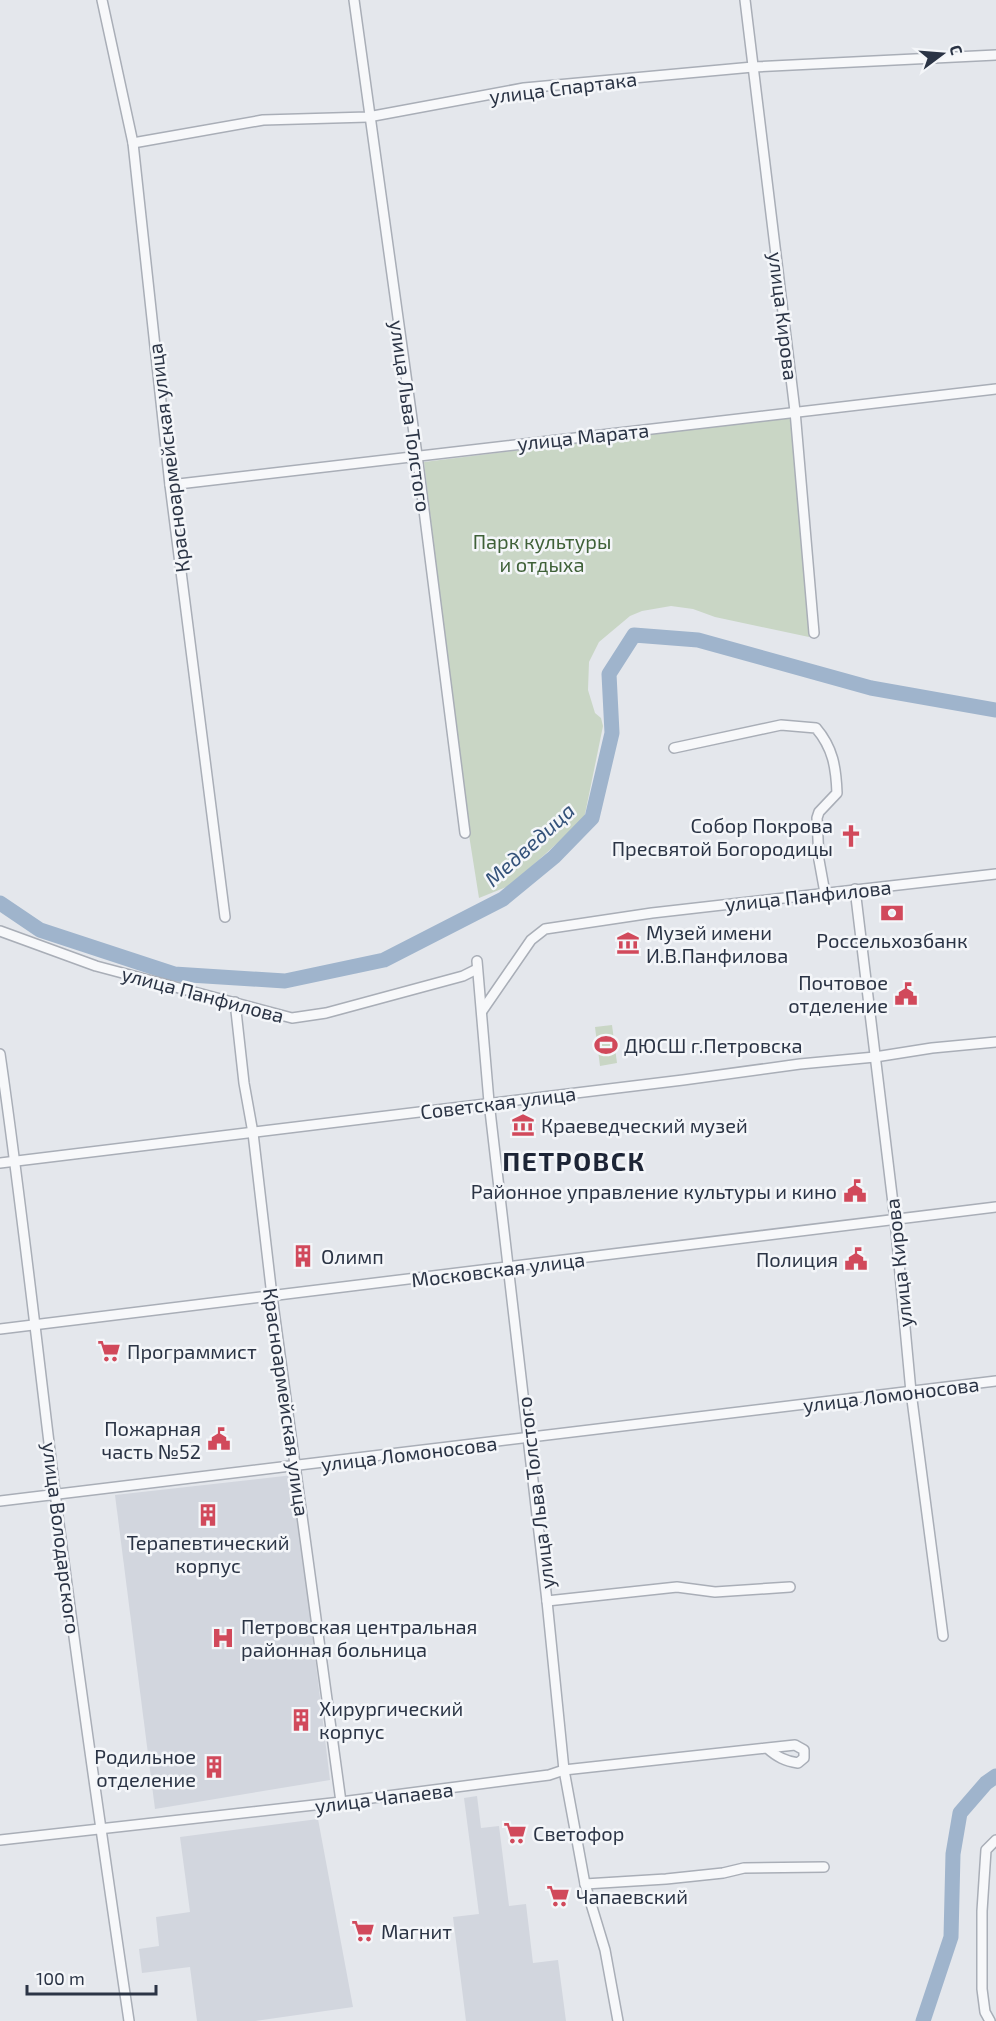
<svg xmlns="http://www.w3.org/2000/svg" width="996" height="2021" font-family="'Exo 2',sans-serif">
<rect width="100%" height="100%" fill="#e4e7ec"/>
<!-- built -->
<g fill="#d2d6de">
<path d="M 293,1475 L 330,1780 L 155,1809 L 115,1495 Z"/>
<path d="M 477,1796 L 481,1828 L 499,1826 L 509,1906 L 526,1904 L 533,1963 L 558,1960 L 566,2021 L 466,2021 L 453,1917 L 479,1914 L 464,1798 Z"/>
<path d="M 318,1819 L 353,2007 L 255,2021 L 197,2021 L 190,1967 L 142,1973 L 139,1949 L 159,1946 L 156,1917 L 190,1912 L 180,1837 Z"/>
</g>
<!-- green -->
<g fill="#c9d6c5">
<path d="M 793,413 L 809,637 L 715,617 L 693,609 L 671,606 L 642,611 L 630,616 L 599,642 L 589,662 L 588,690 L 595,713 L 601,718 L 603,726 L 584,819 L 511,885 L 479,898 L 466,816 L 424,462 L 665,432 Z"/>
<path d="M 612,1025 L 617,1063 L 600,1066 L 595,1027 Z"/>
</g>
<g fill="none" stroke-linecap="round" stroke-linejoin="round">
<!-- river -->
<g stroke="#9fb4cc" stroke-width="15">
<path d="M 0,903 L 40,930 L 174,974 L 285,981 L 384,960 L 503,899 L 554,857 L 592,818 L 612,733 L 609,674 L 634,635 L 698,640 L 871,688 L 996,710"/>
<path d="M 923,2021 L 951,1937 L 953,1854 L 960,1813 L 986,1783 L 996,1776"/>
</g>
<!-- minor casing -->
<g stroke="#a9aeb7" stroke-width="12">
<g id="minor">
<path d="M 102,0 L 133,143 L 170,485 L 225,917"/>
<path d="M 354,0 L 417,455 L 465,833"/>
<path d="M 745,0 L 795,411 L 814,633"/>
<path d="M 133,143 L 263,120 L 368,117 L 524,88 L 753,67 L 996,55"/>
<path d="M 170,485 L 996,389"/>
<path d="M 674,748 L 781,725 L 816,728 C 833,748 836,767 837,793 L 819,812 L 817,818 L 819,860 L 825,893"/>
<path d="M 855,889 L 895,1220 L 911,1392 L 943,1636"/>
<path d="M 0,931 L 96,966 L 292,1018 L 326,1013 L 463,976 L 477,969"/>
<path d="M 477,961 L 489,1102 L 547,1601 L 564,1770 L 585,1884 L 605,1950 L 618,2021"/>
<path d="M 235,1002 L 244,1083 L 253,1133 L 272,1296 L 341,1802"/>
<path d="M 482,1011 L 531,940 L 545,929 L 652,913 L 996,874"/>
<path d="M 0,1054 C 21,1199 37,1346 55,1492 C 77,1668 103,1845 129,2021"/>
<path d="M 0,1163 L 683,1080 L 800,1064 L 875,1057 L 932,1048 L 996,1042"/>
<path d="M 0,1329 L 996,1207"/>
<path d="M 0,1501 L 996,1381"/>
<path d="M 547,1601 L 677,1587 L 715,1592 L 790,1587"/>
<path d="M 0,1840 L 341,1802 L 549,1775 L 564,1770 L 767,1748 L 795,1745 L 804,1750 L 804,1758 L 798,1763 C 785,1761 777,1757 767,1748"/>
<path d="M 585,1884 L 666,1879 L 723,1873 L 744,1868 L 824,1867"/>
<path d="M 990,2021 L 985,2012 L 982,1989 L 982,1911 L 986,1850 L 996,1840"/>
</g>
</g>
<!-- minor -->
<use href="#minor" stroke="#f7f8fa" stroke-width="9"/>
</g>
<!-- icons -->
<defs>
<g id="church-bare" transform="scale(1.8)"><path d="M-1.2-6h2.4v3.5h3.3v2.4h-3.3V6h-2.4V-.1h-3.3v-2.4h3.3Z" fill="#d1495b" stroke="#f4f6f9" stroke-width="2.5" paint-order="stroke"/></g>
<g id="bank-bare" transform="scale(1.8)"><path d="M-6-4H6V4H-6ZM0-2.3a2.3 2.3 0 1 0 0 4.6a2.3 2.3 0 1 0 0-4.6Z" fill="#d1495b" stroke="#f4f6f9" stroke-width="2.5" paint-order="stroke"/></g>
<g id="museum-bare" transform="scale(1.8)"><path d="M0-6L6-3V-2H-6V-3ZM-5-1h2V3h-2ZM-1-1h2V3h-2ZM3-1h2V3H3ZM-6 4H6V6H-6Z" fill="#d1495b" stroke="#f4f6f9" stroke-width="2.5" paint-order="stroke"/></g>
<g id="civic-bare" transform="scale(1.8)"><path d="M-.6-6.5H3V-4.5H.6V-3L4-1V1h2V6H-6V1h2V-1L-.6-3ZM-1.2 2.5V6h2.4V2.5Z" fill="#d1495b" stroke="#f4f6f9" stroke-width="2.5" paint-order="stroke"/></g>
<g id="stadium-bare" transform="scale(1.8)"><path d="M0-5a6.5 5 0 1 0 0 10a6.5 5 0 1 0 0-10ZM-3.5-1.8h7v3.6h-7Z" fill="#d1495b" stroke="#f4f6f9" stroke-width="2.5" paint-order="stroke"/></g>
<g id="building-bare" transform="scale(1.8)"><path d="M-4-6H4V6H1V3H-1V6H-4ZM-2.5-4.3h1.7v1.8h-1.7ZM.8-4.3h1.7v1.8H.8ZM-2.5-1h1.7V.8h-1.7ZM.8-1h1.7V.8H.8Z" fill="#d1495b" stroke="#f4f6f9" stroke-width="2.5" paint-order="stroke"/></g>
<g id="supermarket-bare" transform="scale(1.8)"><path d="M-6-5.5h2.5l.6 2H6L4.5 2H-2.5L-4.4-4H-6ZM-1.5 3.2a1.3 1.3 0 1 0 .1 0ZM3 3.2a1.3 1.3 0 1 0 .1 0Z" fill="#d1495b" stroke="#f4f6f9" stroke-width="2.5" paint-order="stroke"/></g>
<g id="hospital-bare" transform="scale(1.8)"><path d="M-5-5h3v3.5h4V-5h3V5h-3V1.5h-4V5h-3Z" fill="#d1495b" stroke="#f4f6f9" stroke-width="2.5" paint-order="stroke"/></g>
</defs>
<g fill-rule="evenodd">
<use href="#church-bare" x="851" y="836"/>
<use href="#bank-bare" x="892" y="913"/>
<use href="#museum-bare" x="628" y="943"/>
<use href="#civic-bare" x="906" y="994"/>
<use href="#stadium-bare" x="606" y="1045"/>
<use href="#museum-bare" x="523" y="1125"/>
<use href="#civic-bare" x="855" y="1191"/>
<use href="#building-bare" x="303" y="1256"/>
<use href="#civic-bare" x="856" y="1259"/>
<use href="#supermarket-bare" x="109" y="1351"/>
<use href="#civic-bare" x="219" y="1439"/>
<use href="#building-bare" x="208" y="1515"/>
<use href="#hospital-bare" x="223" y="1638"/>
<use href="#building-bare" x="301" y="1720"/>
<use href="#building-bare" x="214" y="1767"/>
<use href="#supermarket-bare" x="515" y="1833"/>
<use href="#supermarket-bare" x="558" y="1896"/>
<use href="#supermarket-bare" x="363" y="1931"/>
</g>
<g text-anchor="middle" dominant-baseline="central" stroke-width="5" stroke-linejoin="round" paint-order="stroke">
<!-- street labels -->
<g font-size="20" fill="#2b3445" stroke="#f4f6f9">
<text transform="translate(563 87) rotate(-7)">улица Спартака</text>
<text transform="translate(784 316) rotate(83)">улица Кирова</text>
<text transform="translate(411 416) rotate(82)">улица Льва Толстого</text>
<text transform="translate(583 436) rotate(-6)">улица Марата</text>
<text transform="translate(168 458) rotate(-97)">Красноармейская улица</text>
<text transform="translate(808 895) rotate(-6)">улица Панфилова</text>
<text transform="translate(203 994) rotate(15)">улица Панфилова</text>
<text transform="translate(498 1102) rotate(-7)">Советская улица</text>
<text transform="translate(898 1263) rotate(-96)">улица Кирова</text>
<text transform="translate(498 1269) rotate(-7)">Московская улица</text>
<text transform="translate(891 1394) rotate(-7)">улица Ломоносова</text>
<text transform="translate(287 1402) rotate(82)">Красноармейская улица</text>
<text transform="translate(409 1453) rotate(-7)">улица Ломоносова</text>
<text transform="translate(535 1493) rotate(-97)">улица Льва Толстого</text>
<text transform="translate(62 1538) rotate(83)">улица Володарского</text>
<text transform="translate(384 1797) rotate(-7)">улица Чапаева</text>
</g>
<!-- park labels -->
<g font-size="20" fill="#3f6138" stroke="#f4f6f9">
<text x="542" y="541">Парк культуры<tspan x="542" dy="23">и отдыха</tspan></text>
</g>
<!-- poi labels -->
<g font-size="20" fill="#2b3445" stroke="#f4f6f9" text-anchor="start">
<text x="833" y="825" text-anchor="end">Собор Покрова<tspan x="833" dy="23">Пресвятой Богородицы</tspan></text>
<text x="646" y="932">Музей имени<tspan x="646" dy="23">И.В.Панфилова</tspan></text>
<text x="892" y="940" text-anchor="middle">Россельхозбанк</text>
<text x="888" y="982" text-anchor="end">Почтовое<tspan x="888" dy="23">отделение</tspan></text>
<text x="624" y="1045">ДЮСШ г.Петровска</text>
<text x="541" y="1125">Краеведческий музей</text>
<text x="837" y="1191" text-anchor="end">Районное управление культуры и кино</text>
<text x="321" y="1256">Олимп</text>
<text x="838" y="1259" text-anchor="end">Полиция</text>
<text x="127" y="1351">Программист</text>
<text x="201" y="1428" text-anchor="end">Пожарная<tspan x="201" dy="23">часть №52</tspan></text>
<text x="208" y="1542" text-anchor="middle">Терапевтический<tspan x="208" dy="23">корпус</tspan></text>
<text x="241" y="1626">Петровская центральная<tspan x="241" dy="23">районная больница</tspan></text>
<text x="319" y="1708">Хирургический<tspan x="319" dy="23">корпус</tspan></text>
<text x="196" y="1756" text-anchor="end">Родильное<tspan x="196" dy="23">отделение</tspan></text>
<text x="533" y="1833">Светофор</text>
<text x="576" y="1896">Чапаевский</text>
<text x="381" y="1931">Магнит</text>
</g>
<!-- water labels -->
<g font-size="21" font-style="italic" fill="#34527a" stroke="#f4f6f9">
<text transform="translate(529 844) rotate(-42)">Медведица</text>
</g>
<!-- district labels -->
<g font-size="26" font-weight="bold" letter-spacing="1.5" fill="#1d2536" stroke="#f4f6f9">
<text x="574" y="1160">ПЕТРОВСК</text>
</g>
</g>
<!-- north arrow -->
<g transform="translate(942 54) rotate(74)" stroke="#f4f6f9" stroke-width="4.5" paint-order="stroke">
<path d="M0-4.5L10 22L0 15L-10 22Z" fill="#2b3445"/>
<text y="-9" font-size="16" font-weight="bold" text-anchor="middle" fill="#2b3445">С</text>
</g>
<!-- scale -->
<path d="M27 1985v9h129v-9" fill="none" stroke="#2b3445" stroke-width="3"/>
<text x="36" y="1985" font-size="18" fill="#2b3445" stroke="#f4f6f9" stroke-width="4.5" paint-order="stroke">100 m</text>
</svg>
